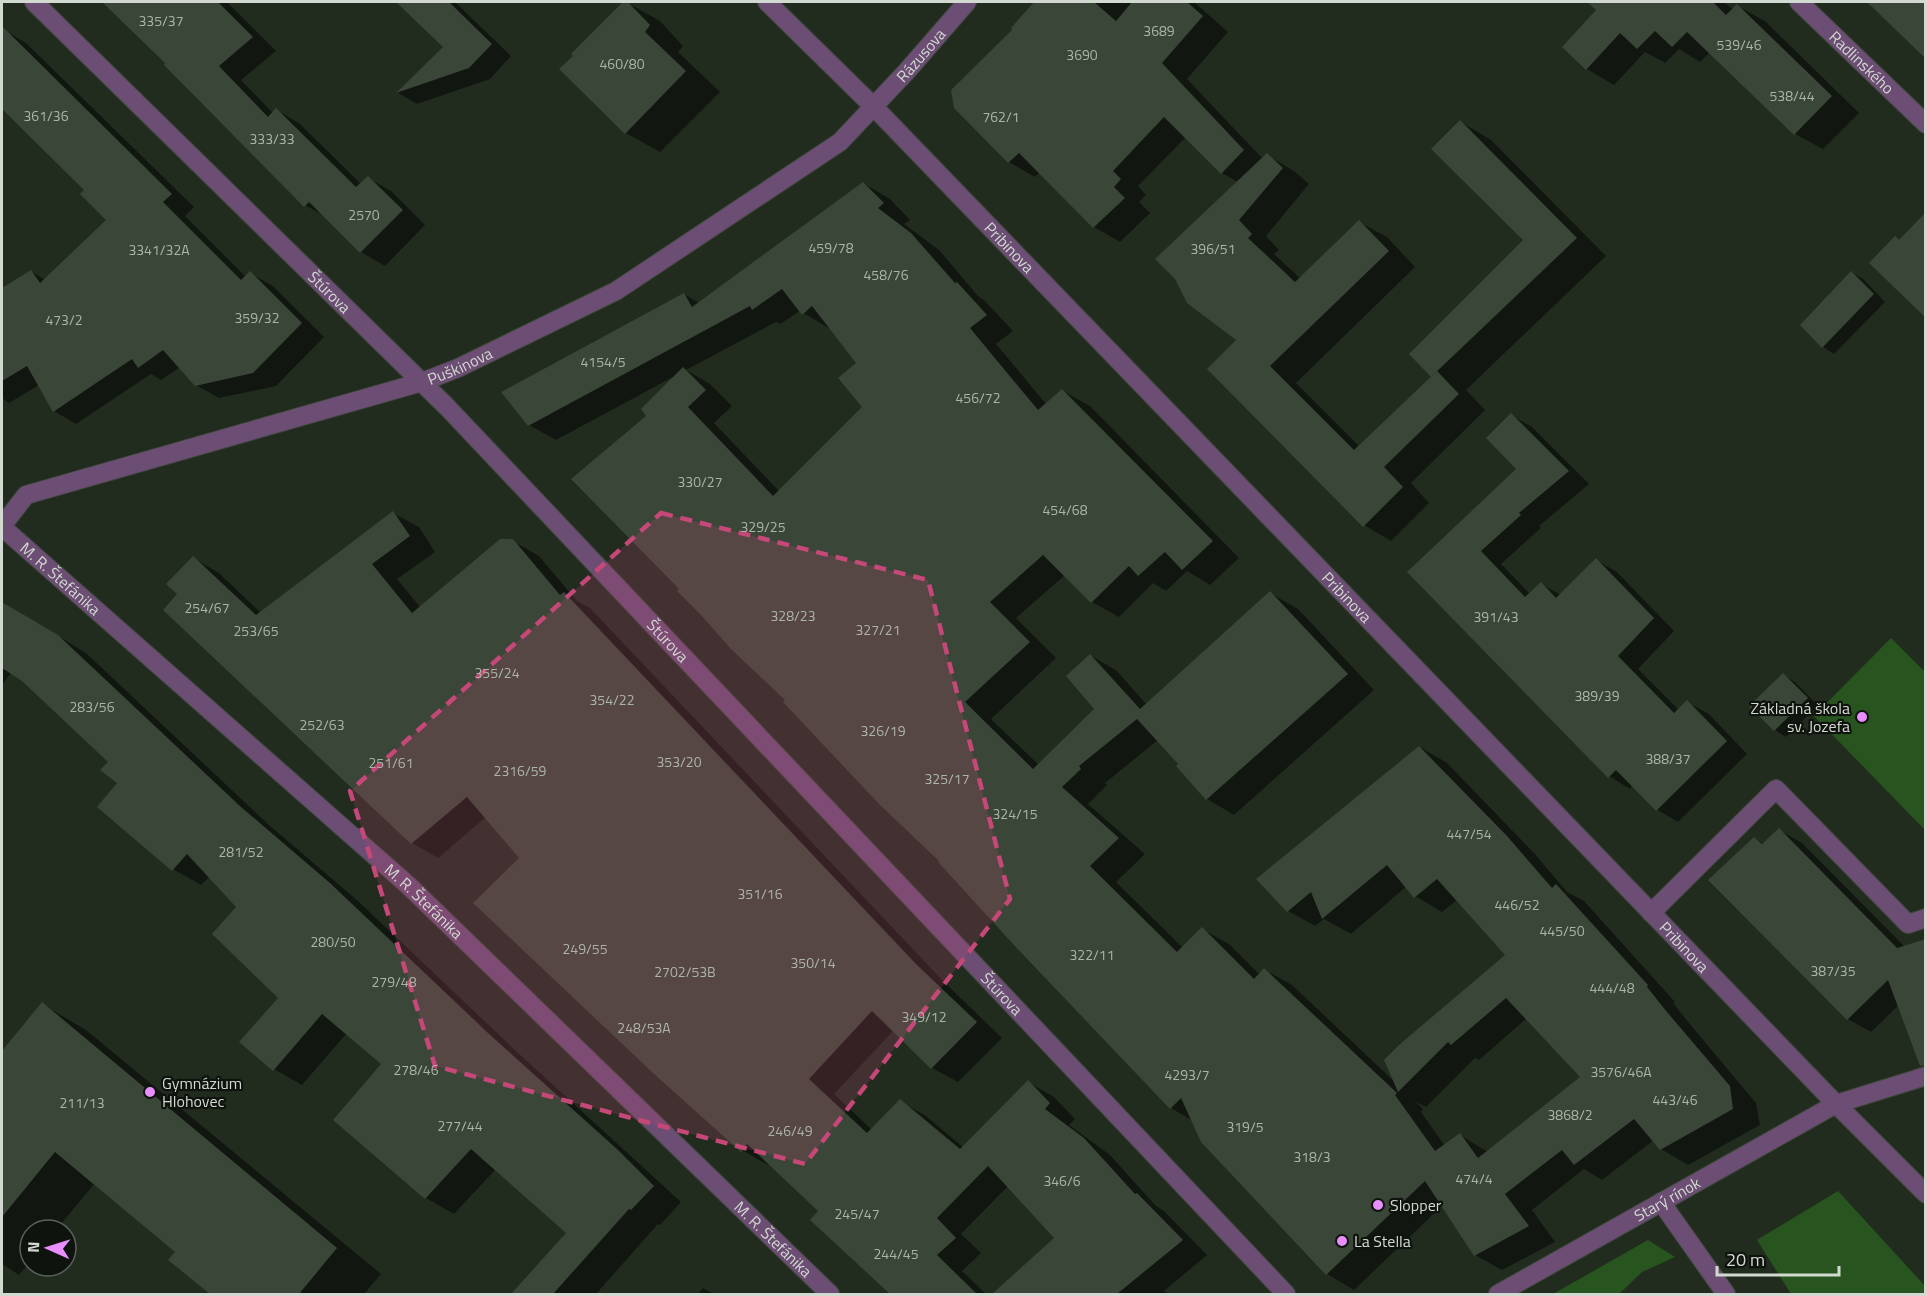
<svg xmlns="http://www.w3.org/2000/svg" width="1927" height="1296" font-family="'Titillium Web',sans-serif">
<rect width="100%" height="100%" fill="#212c1f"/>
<!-- green -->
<g fill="#28551f">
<path d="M 1891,638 L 1925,672 L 1925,830 L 1814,716 Z"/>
<path d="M 1838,1191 L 1925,1286 L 1925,1294 L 1791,1294 L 1757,1240 Z"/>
<path d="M 1648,1240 L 1675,1257 L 1642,1272 L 1619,1294 L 1553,1294 Z"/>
</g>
<!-- shadow -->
<g fill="#0007" fill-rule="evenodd">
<path d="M 104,2 L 227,2 L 276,51 L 241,80 L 273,113 L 277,110 L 300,124 L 361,184 L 368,178 L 391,191 L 425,225 L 385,266 L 361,252 L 326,217 L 305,205 L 167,63 Z"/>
<path d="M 424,2 L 455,2 L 511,56 L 490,79 L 417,104 L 398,93 L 445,47 L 412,15 Z"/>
<path d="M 626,2 L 660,21 L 683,46 L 678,52 L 720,92 L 660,152 L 626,133 L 573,54 Z"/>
<path d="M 1036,2 L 1194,2 L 1228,32 L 1187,79 L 1263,159 L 1267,155 L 1294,171 L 1309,184 L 1266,236 L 1279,250 L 1274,254 L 1301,279 L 1359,222 L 1387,237 L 1415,267 L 1296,383 L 1360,447 L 1434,377 L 1432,376 L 1525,240 L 1461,122 L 1491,140 L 1606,256 L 1466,390 L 1485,410 L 1411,483 L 1429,503 L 1391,541 L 1364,525 L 1238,340 L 1238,182 L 1222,173 L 1186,137 L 1138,186 L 1146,195 L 1139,202 L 1150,213 L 1120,242 L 1094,227 L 1040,172 L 1035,177 L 1009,162 L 955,107 L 1015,30 L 1013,28 Z"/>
<path d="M 1597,2 L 1724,2 L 1734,10 L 1738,6 L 1765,21 L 1859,113 L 1823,149 L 1795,134 L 1710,52 L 1700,62 L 1679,49 L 1665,63 L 1645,52 L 1614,85 L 1587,69 L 1602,6 Z"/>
<path d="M 1869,2 L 1926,2 L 1926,56 Z"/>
<path d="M 4,30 L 26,43 L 194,207 L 185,216 L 246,277 L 250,273 L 273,286 L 324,337 L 276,386 L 219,398 L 196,385 L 180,367 L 161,380 L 151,374 L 76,424 L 54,411 L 39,385 L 9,403 L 2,398 L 2,290 L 31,271 L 45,280 L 108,220 L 86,190 L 2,107 L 2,32 Z"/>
<path d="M 863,183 L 890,199 L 910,220 L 904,224 L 939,250 L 978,296 L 984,300 L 1013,331 L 996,344 L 1047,405 L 1063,391 L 1090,406 L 1239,558 L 1210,585 L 1187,571 L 1166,591 L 1153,583 L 1119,617 L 1092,602 L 1065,575 L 1016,618 L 1056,658 L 991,719 L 1039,765 L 1096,709 L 1090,655 L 1117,671 L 1147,705 L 1270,593 L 1298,609 L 1374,690 L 1234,815 L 1207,799 L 1158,740 L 1105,783 L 1107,785 L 1088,804 L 1145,854 L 1116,882 L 1183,948 L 1202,929 L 1229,944 L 1260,975 L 1265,970 L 1292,985 L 1396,1083 L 1507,955 L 1457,900 L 1442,912 L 1415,896 L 1407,886 L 1351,934 L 1324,919 L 1315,926 L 1288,911 L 1420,747 L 1447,763 L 1534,853 L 1567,892 L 1584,901 L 1675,1002 L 1673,1003 L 1694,1029 L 1756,1103 L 1760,1125 L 1688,1165 L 1661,1149 L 1654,1140 L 1602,1180 L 1584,1169 L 1532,1210 L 1555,1242 L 1502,1270 L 1475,1255 L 1443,1205 L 1354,1290 L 1327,1274 L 1193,1121 L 1171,1108 L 941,861 L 681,589 L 648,416 L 673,377 L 556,440 L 529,425 L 684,294 L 699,303 ZM 800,311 L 830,329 L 831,328 L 858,363 L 864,407 L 779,491 L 714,423 L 732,406 L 710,384 L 686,370 L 776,322 L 780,324 ZM 1527,1018 L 1582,1077 L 1488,1152 L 1460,1135 L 1445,1146 L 1421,1112 L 1423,1109 L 1416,1102 L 1426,1107 L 1475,1058 L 1479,1060 Z"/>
<path d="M 1851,272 L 1863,279 L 1885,302 L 1834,354 L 1823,347 L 1802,325 Z"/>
<path d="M 1511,415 L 1532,427 L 1589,484 L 1539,526 L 1541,528 L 1501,564 L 1530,594 L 1541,584 L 1561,595 L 1596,560 L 1617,572 L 1674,631 L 1638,669 L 1679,710 L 1687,702 L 1709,714 L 1747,754 L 1678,822 L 1656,809 L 1633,785 L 1630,789 L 1609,776 L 1409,572 L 1518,469 Z"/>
<path d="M 393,513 L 419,527 L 435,552 L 397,579 L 421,608 L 513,541 L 539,556 L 577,601 L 590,608 L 943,981 L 1002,1038 L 958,1082 L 932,1068 L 894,1030 L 834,1094 L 872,1130 L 900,1101 L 926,1116 L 964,1148 L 1028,1082 L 1054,1097 L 1075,1119 L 1069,1125 L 1110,1155 L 1156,1206 L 1163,1210 L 1207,1255 L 1164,1291 L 1169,1294 L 994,1294 L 1056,1238 L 1008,1186 L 961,1234 L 981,1253 L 962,1271 L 986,1294 L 892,1294 L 812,1220 L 820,1211 L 770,1163 L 768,1165 L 742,1150 L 654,1072 L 522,858 L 486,817 L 438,858 L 412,843 L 179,594 L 193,558 L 219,573 L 261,613 Z"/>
<path d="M 2,602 L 86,653 L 269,825 L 358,901 L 516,1051 L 681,1202 L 660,1225 L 658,1224 L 596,1294 L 513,1294 L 568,1233 L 496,1169 L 454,1214 L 426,1198 L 384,1064 L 347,1033 L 302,1085 L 274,1069 L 280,998 L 238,907 L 210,876 L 201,885 L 173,869 L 119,783 L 110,761 L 23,680 L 11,673 L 2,685 Z"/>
<path d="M 1783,675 L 1795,682 L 1818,706 L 1786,737 L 1775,730 Z"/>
<path d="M 1779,830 L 1802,843 L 1905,947 L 1899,1005 L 1871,1032 L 1848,1019 L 1754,838 L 1764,844 Z"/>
<path d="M 42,1004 L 86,1030 L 381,1274 L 364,1294 L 212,1294 L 170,1260 L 177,1252 L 95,1183 L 56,1230 L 30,1230 L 30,1262 L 19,1275 L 2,1264 L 2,1053 Z"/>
<path d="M 703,1288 L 714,1294 L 698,1294 Z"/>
</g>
<!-- building -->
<g fill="#3a4637">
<path d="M 102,2 L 218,2 L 253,37 L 219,66 L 268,117 L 276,108 L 356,187 L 368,176 L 403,210 L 360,253 L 309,202 L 304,207 L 164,65 L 165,63 Z"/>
<path d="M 396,2 L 449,2 L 492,44 L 469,68 L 396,93 L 443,47 Z"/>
<path d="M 623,2 L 628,2 L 650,25 L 645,32 L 686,71 L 625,134 L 559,69 L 573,56 L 571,54 Z"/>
<path d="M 1034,2 L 1094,2 L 1116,21 L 1132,2 L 1187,2 L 1203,16 L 1162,63 L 1244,150 L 1221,174 L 1164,117 L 1113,171 L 1121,179 L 1114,187 L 1125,198 L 1093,228 L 1019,153 L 1008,163 L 954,108 L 951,90 L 1012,30 L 1011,28 Z"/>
<path d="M 1587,2 L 1716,2 L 1714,3 L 1726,15 L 1737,4 L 1832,96 L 1794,135 L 1687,32 L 1672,47 L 1655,31 L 1637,49 L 1620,33 L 1586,70 L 1562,47 L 1596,10 Z"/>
<path d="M 1867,2 L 1926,2 L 1926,59 Z"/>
<path d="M 2,26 L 172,194 L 163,202 L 241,280 L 250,271 L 302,323 L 253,373 L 195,386 L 163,350 L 138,368 L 132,359 L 53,412 L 27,366 L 2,381 L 2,288 L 31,270 L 40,283 L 106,220 L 80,194 L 84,190 L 2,109 Z"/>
<path d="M 1460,120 L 1577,238 L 1431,377 L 1409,354 L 1523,240 L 1431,149 Z"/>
<path d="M 1267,153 L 1283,168 L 1239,220 L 1252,234 L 1248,238 L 1295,282 L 1359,220 L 1389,251 L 1270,366 L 1354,450 L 1437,371 L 1459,394 L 1384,467 L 1403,487 L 1363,527 L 1207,369 L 1236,340 L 1187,303 L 1175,279 L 1155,259 Z"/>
<path d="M 863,182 L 884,203 L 878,208 L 911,233 L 955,283 L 957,282 L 987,315 L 970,328 L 1038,410 L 1062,389 L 1213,541 L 1182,570 L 1165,552 L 1138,576 L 1129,566 L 1091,603 L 1043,555 L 990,602 L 1030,642 L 965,702 L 1033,769 L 1094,709 L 1066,676 L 1090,654 L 1140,709 L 1270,591 L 1348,674 L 1206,800 L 1176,766 L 1178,764 L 1137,719 L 1079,766 L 1081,769 L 1062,787 L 1119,838 L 1090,866 L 1177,952 L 1202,927 L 1254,979 L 1264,968 L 1397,1093 L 1395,1095 L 1435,1151 L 1460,1133 L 1478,1158 L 1580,1077 L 1506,998 L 1451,1045 L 1448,1042 L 1398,1092 L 1384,1060 L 1399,1045 L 1505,955 L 1437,879 L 1414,898 L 1387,865 L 1322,919 L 1311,892 L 1287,912 L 1256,879 L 1419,746 L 1507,836 L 1552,888 L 1556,884 L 1648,985 L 1647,987 L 1667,1012 L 1730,1086 L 1733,1109 L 1660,1150 L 1634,1119 L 1574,1165 L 1562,1150 L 1505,1194 L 1529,1226 L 1474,1256 L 1425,1181 L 1326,1275 L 1201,1142 L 1181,1098 L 1170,1109 L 1013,944 L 938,862 L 939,861 L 879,804 L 783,702 L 785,700 L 731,649 L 700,614 L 677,591 L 679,589 L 571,479 L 646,416 L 641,409 L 683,367 L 706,390 L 688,407 L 773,496 L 862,407 L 838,378 L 856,363 L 812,306 L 802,315 L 782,289 L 752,310 L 750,306 L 528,426 L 501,392 L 684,293 L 692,307 Z"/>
<path d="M 1926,212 L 1926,318 L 1869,263 L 1895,236 L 1899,240 Z"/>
<path d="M 1851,271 L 1874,294 L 1822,348 L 1800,325 Z"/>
<path d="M 1511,413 L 1569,471 L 1519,513 L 1521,515 L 1481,551 L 1525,597 L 1541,582 L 1556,598 L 1596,558 L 1654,618 L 1618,656 L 1674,713 L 1687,700 L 1727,741 L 1656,811 L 1616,770 L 1608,778 L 1407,572 L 1516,469 L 1486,438 Z"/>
<path d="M 393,511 L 410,536 L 372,564 L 412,613 L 500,539 L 513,539 L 560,595 L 564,592 L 917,965 L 977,1022 L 931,1069 L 872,1011 L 809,1079 L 867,1133 L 900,1099 L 960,1149 L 1028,1080 L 1050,1103 L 1045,1109 L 1084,1138 L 1135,1194 L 1137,1193 L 1183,1240 L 1117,1294 L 992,1294 L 1054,1238 L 988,1166 L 937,1218 L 956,1238 L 937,1255 L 977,1294 L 890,1294 L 810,1220 L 818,1211 L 747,1144 L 741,1152 L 653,1073 L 473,903 L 519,858 L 467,797 L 411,844 L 163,610 L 177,594 L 166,584 L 193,556 L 256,615 Z"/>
<path d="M 2,602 L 58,635 L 241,807 L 330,883 L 488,1033 L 618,1150 L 654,1186 L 631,1210 L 629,1209 L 553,1294 L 511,1294 L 566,1233 L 471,1149 L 425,1199 L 333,1120 L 381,1064 L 322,1014 L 273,1071 L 239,1042 L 278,998 L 212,934 L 236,907 L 187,854 L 172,871 L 97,807 L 117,783 L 100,770 L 108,762 L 22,681 L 2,668 Z"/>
<path d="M 1783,673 L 1808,698 L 1774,731 L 1749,706 Z"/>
<path d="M 1779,828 L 1897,948 L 1926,939 L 1926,1065 L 1920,1066 L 1888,980 L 1847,1020 L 1708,880 L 1754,837 L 1762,844 Z"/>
<path d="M 42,1002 L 337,1248 L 299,1294 L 210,1294 L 168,1260 L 175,1252 L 55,1152 L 2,1217 L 2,1051 Z"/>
</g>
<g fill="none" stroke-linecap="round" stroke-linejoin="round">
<!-- lane casing -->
<g stroke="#3d483b" stroke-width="20">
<g id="lane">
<path d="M 1651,913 L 1776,789 L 1908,924 L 1926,918"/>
<path d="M 1661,1202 L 1726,1294"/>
</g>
</g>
<!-- street casing -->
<g stroke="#3d483b" stroke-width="20">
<g id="street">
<path id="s1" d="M 34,2 L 447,407 L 1286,1294"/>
<path id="s2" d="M 767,2 L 874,107 L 1836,1104 L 1926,1194"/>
<path id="s3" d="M 1799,2 L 1926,124"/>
<path id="s4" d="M 2,526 L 26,495 L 422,382 L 458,368 L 616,291 L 840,142 L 907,71 L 967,2"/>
<path id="s5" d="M 2,527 L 409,886 L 830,1294"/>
<path id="s6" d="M 1498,1294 L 1836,1104 L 1926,1076"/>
</g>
</g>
<!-- lane -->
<use href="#lane" stroke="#6c4d74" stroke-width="18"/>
<!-- street -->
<use href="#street" stroke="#6c4d74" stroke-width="18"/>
</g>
<!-- marked area -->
<path fill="#c64878" fill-opacity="0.2" stroke="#c64878" stroke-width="4.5" stroke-dasharray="12 8" stroke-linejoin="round" d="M 661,513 L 928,580 L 1010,899 L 805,1164 L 435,1066 L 350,791 Z"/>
<!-- markers -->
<g fill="#e88eff" stroke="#0e130d" stroke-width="2">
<circle cx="1862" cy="717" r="6"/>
<circle cx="150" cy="1092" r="6"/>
<circle cx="1378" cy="1205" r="6"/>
<circle cx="1342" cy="1241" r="6"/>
</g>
<g text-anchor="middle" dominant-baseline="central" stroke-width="4.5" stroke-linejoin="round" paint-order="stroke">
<!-- number labels -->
<g font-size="14" fill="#acb4aa">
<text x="161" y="20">335/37</text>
<text x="1159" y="30">3689</text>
<text x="1739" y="44">539/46</text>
<text x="1082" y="54">3690</text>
<text x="622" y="63">460/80</text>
<text x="1792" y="95">538/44</text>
<text x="46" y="115">361/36</text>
<text x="1001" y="116">762/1</text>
<text x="272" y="138">333/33</text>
<text x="364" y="214">2570</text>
<text x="831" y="247">459/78</text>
<text x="1213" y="248">396/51</text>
<text x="159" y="249">3341/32A</text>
<text x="886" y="274">458/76</text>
<text x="257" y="317">359/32</text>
<text x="64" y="319">473/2</text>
<text x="603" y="361">4154/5</text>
<text x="978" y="397">456/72</text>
<text x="700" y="481">330/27</text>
<text x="1065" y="509">454/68</text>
<text x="763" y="526">329/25</text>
<text x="207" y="607">254/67</text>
<text x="793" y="615">328/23</text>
<text x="1496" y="616">391/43</text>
<text x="878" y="629">327/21</text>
<text x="256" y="630">253/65</text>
<text x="497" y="672">355/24</text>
<text x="1597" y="695">389/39</text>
<text x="612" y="699">354/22</text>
<text x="92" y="706">283/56</text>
<text x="322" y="724">252/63</text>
<text x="883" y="730">326/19</text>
<text x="1668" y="758">388/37</text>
<text x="679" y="761">353/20</text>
<text x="391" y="762">251/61</text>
<text x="520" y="770">2316/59</text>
<text x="947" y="778">325/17</text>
<text x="1015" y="813">324/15</text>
<text x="1469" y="833">447/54</text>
<text x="241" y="851">281/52</text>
<text x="760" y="893">351/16</text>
<text x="1517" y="904">446/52</text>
<text x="1562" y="930">445/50</text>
<text x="333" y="941">280/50</text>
<text x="585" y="948">249/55</text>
<text x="1092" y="954">322/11</text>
<text x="813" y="962">350/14</text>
<text x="1833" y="970">387/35</text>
<text x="685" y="971">2702/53B</text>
<text x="394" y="981">279/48</text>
<text x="1612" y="987">444/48</text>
<text x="924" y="1016">349/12</text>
<text x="644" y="1027">248/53A</text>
<text x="416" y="1069">278/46</text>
<text x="1621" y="1071">3576/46A</text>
<text x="1187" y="1074">4293/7</text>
<text x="1675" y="1099">443/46</text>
<text x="82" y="1102">211/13</text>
<text x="1570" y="1114">3868/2</text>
<text x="460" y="1125">277/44</text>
<text x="1245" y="1126">319/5</text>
<text x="790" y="1130">246/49</text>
<text x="1312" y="1156">318/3</text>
<text x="1474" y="1178">474/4</text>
<text x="1062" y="1180">346/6</text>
<text x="857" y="1213">245/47</text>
<text x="896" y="1253">244/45</text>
</g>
<!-- street labels -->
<g font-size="16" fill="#d2d9d0" stroke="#0e130d">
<text stroke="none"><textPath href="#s4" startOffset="1053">Rázusova</textPath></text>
<text stroke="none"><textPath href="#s3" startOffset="87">Radlinského</textPath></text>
<text stroke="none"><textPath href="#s2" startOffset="345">Pribinova</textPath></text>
<text stroke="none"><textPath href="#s1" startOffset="414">Štúrova</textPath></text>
<text stroke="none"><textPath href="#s4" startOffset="492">Puškinova</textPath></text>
<text stroke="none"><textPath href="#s5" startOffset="78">M. R. Štefánika</textPath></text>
<text stroke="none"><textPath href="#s2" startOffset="831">Pribinova</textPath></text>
<text stroke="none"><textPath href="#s1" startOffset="900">Štúrova</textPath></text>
<text stroke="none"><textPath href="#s5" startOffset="564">M. R. Štefánika</textPath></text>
<text stroke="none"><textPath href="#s2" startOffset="1317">Pribinova</textPath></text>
<text stroke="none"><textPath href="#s1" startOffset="1386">Štúrova</textPath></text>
<text stroke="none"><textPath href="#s6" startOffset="194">Starý rínok</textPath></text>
<text stroke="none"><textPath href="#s5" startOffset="1050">M. R. Štefánika</textPath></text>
</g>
<!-- poi labels -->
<g font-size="16" fill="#d2d9d0" stroke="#0e130d" text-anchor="start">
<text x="1850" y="708" text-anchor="end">Základná škola<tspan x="1850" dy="18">sv. Jozefa</tspan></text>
<text x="162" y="1083">Gymnázium<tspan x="162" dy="18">Hlohovec</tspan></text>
<text x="1390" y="1205">Slopper</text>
<text x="1354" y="1241">La Stella</text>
</g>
</g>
<!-- border -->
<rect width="1927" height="1296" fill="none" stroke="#d2d9d0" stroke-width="6"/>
<!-- north arrow -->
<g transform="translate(48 1248) rotate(273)"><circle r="28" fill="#0e130d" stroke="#5c625b" stroke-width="1.5"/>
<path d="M0-4.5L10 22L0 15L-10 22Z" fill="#e88eff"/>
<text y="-9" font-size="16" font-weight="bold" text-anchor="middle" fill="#d2d9d0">N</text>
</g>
<!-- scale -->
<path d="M1717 1266v9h122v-9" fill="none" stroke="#d2d9d0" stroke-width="3"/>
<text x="1726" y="1266" font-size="18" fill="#d2d9d0" stroke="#0e130d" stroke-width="4.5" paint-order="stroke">20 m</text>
</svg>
